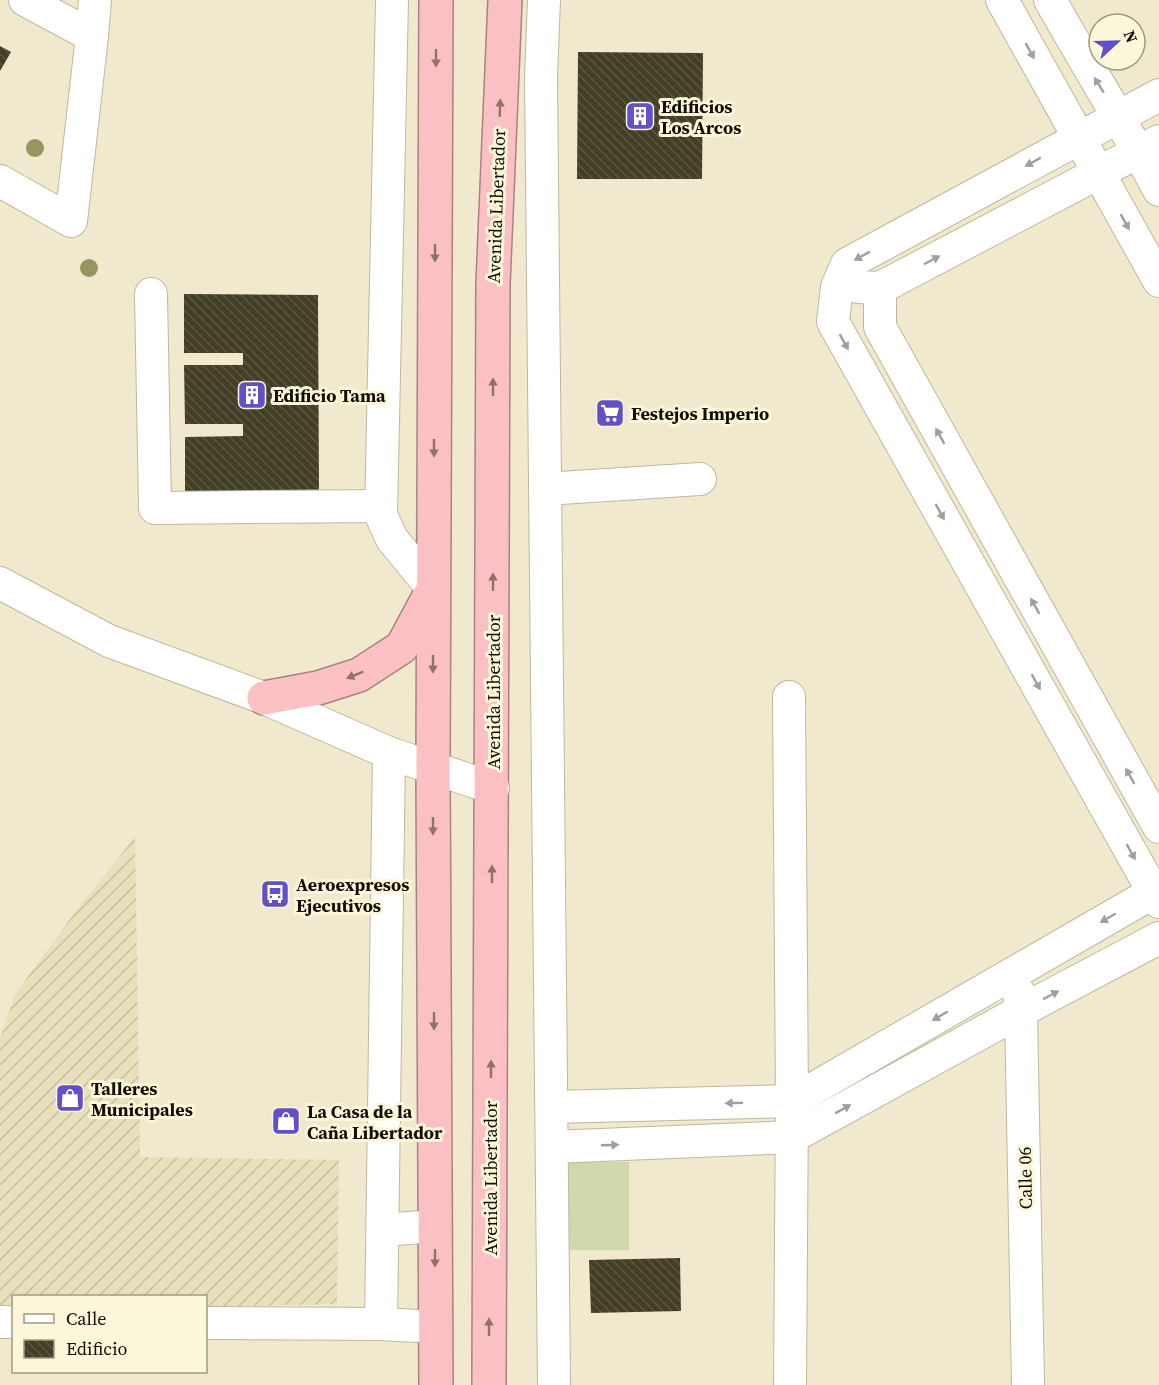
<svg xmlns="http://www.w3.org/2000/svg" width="1159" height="1385" font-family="'Source Serif 4',serif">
<defs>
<pattern id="industrial-furrows" width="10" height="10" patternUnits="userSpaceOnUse" patternTransform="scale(1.5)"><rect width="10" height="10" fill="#e8e0bc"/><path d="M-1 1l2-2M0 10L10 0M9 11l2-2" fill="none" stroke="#c6bfa0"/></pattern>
<pattern id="building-back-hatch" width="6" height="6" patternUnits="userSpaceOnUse" patternTransform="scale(1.5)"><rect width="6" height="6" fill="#433e26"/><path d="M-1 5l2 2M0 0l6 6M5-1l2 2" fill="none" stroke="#5a5642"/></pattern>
</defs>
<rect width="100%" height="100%" fill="#f0e9cd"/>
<!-- industrial -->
<path fill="url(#industrial-furrows)" d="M 135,837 L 140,1157 L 339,1160 L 337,1304 L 206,1307 L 206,1296 L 14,1296 L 13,1311 L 0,1312 L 0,1038 L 15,994 L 76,911 Z"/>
<!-- grass -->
<rect fill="#d0d9ac" x="567" y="1162" width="62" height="88"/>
<!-- building -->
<g fill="url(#building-back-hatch)">
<path d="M 0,46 L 11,52 L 0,71 Z"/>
<path d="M 578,52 L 703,53 L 702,179 L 577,179 Z"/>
<path d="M 184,294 L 318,295 L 319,495 L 185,495 L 185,437 L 243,436 L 243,424 L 185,424 L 184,365 L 243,365 L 243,353 L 184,353 Z"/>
<path d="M 680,1258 L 681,1311 L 591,1313 L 589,1260 Z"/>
</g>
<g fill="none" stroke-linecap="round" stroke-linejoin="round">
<!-- minor casing -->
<g stroke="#beb89d" stroke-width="34">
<g id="minor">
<path d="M 25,0 L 92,36"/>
<path d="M 392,0 L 381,515 L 392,539 L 433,589"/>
<path d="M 544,0 L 541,77 L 554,1385"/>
<path d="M 1002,0 L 1159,281"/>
<path d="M 1050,0 C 1086,64 1125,126 1159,190"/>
<path d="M 1159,95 L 847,264 L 837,287 L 833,322 L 1159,902"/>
<path d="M 0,181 L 71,221 L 92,36 L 95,0"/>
<path d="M 858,287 L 880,288 L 1159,141"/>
<path d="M 880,288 L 880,327 L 1159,827"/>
<path d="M 151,294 L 155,508 L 381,506"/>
<path d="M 545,489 L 700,479"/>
<path d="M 0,583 L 109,641 L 264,698 L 389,753 L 493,788"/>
<path d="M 789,697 L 792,1101 L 790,1385"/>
<path d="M 1019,993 L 1021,1011 L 1028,1385"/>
<path d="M 552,1107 L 792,1101 L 1159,889"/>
<path d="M 552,1147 L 792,1137 L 1021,1011 L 1159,938"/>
<path d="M 383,1230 L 435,1226"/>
<path d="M 0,1322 L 14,1322"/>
<path d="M 206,1323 L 381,1324 L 436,1327"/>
<path d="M 381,1324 L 389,753"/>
</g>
</g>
<!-- highway casing -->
<g stroke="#a98281" stroke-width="36">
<g id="highway">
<path d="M 436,0 L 433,767 L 436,1385"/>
<path d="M 264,698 L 318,688 L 359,675 L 402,647 L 431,593"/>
<path d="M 489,1385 L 493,284 L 505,0"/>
</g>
</g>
<!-- minor -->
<use href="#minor" stroke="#fff" stroke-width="32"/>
<!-- highway -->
<use href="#highway" stroke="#fbc0c4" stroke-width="33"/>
</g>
<!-- trees -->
<g fill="#959660">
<circle cx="35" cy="148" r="9"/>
<circle cx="89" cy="268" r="9"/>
</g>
<!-- one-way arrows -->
<defs><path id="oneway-solid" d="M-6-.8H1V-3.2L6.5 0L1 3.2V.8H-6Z" transform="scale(1.5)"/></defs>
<g fill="#9f9f9b">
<use href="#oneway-solid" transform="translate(1030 51) rotate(61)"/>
<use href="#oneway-solid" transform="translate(1099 85) rotate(-122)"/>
<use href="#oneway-solid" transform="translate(1033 162) rotate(151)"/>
<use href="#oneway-solid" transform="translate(1125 222) rotate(61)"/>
<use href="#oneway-solid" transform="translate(862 256) rotate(151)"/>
<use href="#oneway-solid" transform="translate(932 260) rotate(-28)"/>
<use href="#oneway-solid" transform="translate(844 342) rotate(61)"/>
<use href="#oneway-solid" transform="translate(940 436) rotate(-119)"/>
<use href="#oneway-solid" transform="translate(940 512) rotate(61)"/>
<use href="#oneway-solid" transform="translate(1035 606) rotate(-119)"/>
<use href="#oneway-solid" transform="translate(1036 682) rotate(61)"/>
<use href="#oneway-solid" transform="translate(1130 776) rotate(-119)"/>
<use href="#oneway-solid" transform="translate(1131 852) rotate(61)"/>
<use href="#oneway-solid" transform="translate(1108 918) rotate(150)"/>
<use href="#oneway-solid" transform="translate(1051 995) rotate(-28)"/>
<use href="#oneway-solid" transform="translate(940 1016) rotate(150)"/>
<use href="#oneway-solid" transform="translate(734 1103) rotate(179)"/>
<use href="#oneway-solid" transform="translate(843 1109) rotate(-29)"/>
<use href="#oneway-solid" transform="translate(610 1145) rotate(-2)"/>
</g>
<g fill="#91706e">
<use href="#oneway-solid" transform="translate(436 58) rotate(90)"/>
<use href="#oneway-solid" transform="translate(500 108) rotate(-88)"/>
<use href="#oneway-solid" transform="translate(435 253) rotate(90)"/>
<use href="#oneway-solid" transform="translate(493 387) rotate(-90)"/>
<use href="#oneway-solid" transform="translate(434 448) rotate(90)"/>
<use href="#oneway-solid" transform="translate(493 582) rotate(-90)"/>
<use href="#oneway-solid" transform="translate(433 664) rotate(90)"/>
<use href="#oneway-solid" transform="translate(355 675) rotate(158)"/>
<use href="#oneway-solid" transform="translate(433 826) rotate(90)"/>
<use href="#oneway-solid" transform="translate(492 874) rotate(-90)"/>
<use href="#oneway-solid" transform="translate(434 1021) rotate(90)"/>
<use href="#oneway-solid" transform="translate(491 1069) rotate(-90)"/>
<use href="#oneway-solid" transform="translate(435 1258) rotate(90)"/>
<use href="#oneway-solid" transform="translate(489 1327) rotate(-90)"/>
</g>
<!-- icons -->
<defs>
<g id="building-square" transform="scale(1.5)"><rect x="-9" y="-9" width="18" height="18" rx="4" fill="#6350c9" stroke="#fdf7da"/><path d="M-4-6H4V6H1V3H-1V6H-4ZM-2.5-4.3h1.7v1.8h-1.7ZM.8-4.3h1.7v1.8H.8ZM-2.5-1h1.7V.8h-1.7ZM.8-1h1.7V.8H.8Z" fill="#fff"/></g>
<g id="supermarket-square" transform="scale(1.5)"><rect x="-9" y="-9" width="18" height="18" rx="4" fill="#6350c9" stroke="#fdf7da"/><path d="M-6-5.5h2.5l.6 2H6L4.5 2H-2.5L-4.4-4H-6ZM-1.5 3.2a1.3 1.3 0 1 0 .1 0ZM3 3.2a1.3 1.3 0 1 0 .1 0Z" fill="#fff"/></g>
<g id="bus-square" transform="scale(1.5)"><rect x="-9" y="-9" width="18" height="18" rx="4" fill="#6350c9" stroke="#fdf7da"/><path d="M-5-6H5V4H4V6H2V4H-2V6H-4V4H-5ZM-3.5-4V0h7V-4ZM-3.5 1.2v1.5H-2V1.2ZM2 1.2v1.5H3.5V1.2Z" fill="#fff"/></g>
<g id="shop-square" transform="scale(1.5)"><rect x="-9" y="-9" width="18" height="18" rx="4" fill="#6350c9" stroke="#fdf7da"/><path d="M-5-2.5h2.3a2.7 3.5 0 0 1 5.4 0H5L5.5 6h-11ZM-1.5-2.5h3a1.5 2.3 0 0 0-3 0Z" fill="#fff"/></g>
</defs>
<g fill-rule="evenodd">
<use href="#building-square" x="640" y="116"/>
<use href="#building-square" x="252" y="395"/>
<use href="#supermarket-square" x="610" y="413"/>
<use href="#bus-square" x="275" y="894"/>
<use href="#shop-square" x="70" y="1098"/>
<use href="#shop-square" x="286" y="1121"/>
</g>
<g text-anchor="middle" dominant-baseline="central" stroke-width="6" stroke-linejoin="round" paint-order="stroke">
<!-- poi labels -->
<g font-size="18" font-weight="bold" fill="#100e05" stroke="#fdf7da" text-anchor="start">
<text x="661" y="106">Edificios<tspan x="661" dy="21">Los Arcos</tspan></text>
<text x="273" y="395">Edificio Tama</text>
<text x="631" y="413">Festejos Imperio</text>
<text x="296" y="884">Aeroexpresos<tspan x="296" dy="21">Ejecutivos</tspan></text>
<text x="91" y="1088">Talleres<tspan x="91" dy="21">Municipales</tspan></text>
<text x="307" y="1111">La Casa de la<tspan x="307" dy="21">Caña Libertador</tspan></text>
</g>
<!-- street labels -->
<g font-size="18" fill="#100e05" stroke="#fdf7da">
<text transform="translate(496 206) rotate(-88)">Avenida Libertador</text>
<text transform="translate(493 692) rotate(-90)">Avenida Libertador</text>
<text transform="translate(490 1178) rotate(-90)">Avenida Libertador</text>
<text transform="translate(1025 1178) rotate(-91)">Calle 06</text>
</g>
</g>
<!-- legend -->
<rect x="12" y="1295" width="195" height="78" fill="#fdf7da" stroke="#9e9a85" stroke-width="1.5"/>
<rect x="24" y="1314" width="30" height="9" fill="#ffffff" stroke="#9e9a85" stroke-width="1.5"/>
<text x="66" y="1325" font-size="18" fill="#100e05">Calle</text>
<rect x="24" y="1340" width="30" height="18" fill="url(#building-back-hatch)" stroke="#9e9a85" stroke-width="1.5"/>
<text x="66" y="1355" font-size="18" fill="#100e05">Edificio</text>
<!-- north arrow -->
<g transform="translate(1117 42) rotate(68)"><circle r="28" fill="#fdf7da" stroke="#9e9a85" stroke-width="1.5"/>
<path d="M0-4.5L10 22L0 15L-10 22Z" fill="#6350c9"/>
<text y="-9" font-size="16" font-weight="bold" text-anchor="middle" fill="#100e05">N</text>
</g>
</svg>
